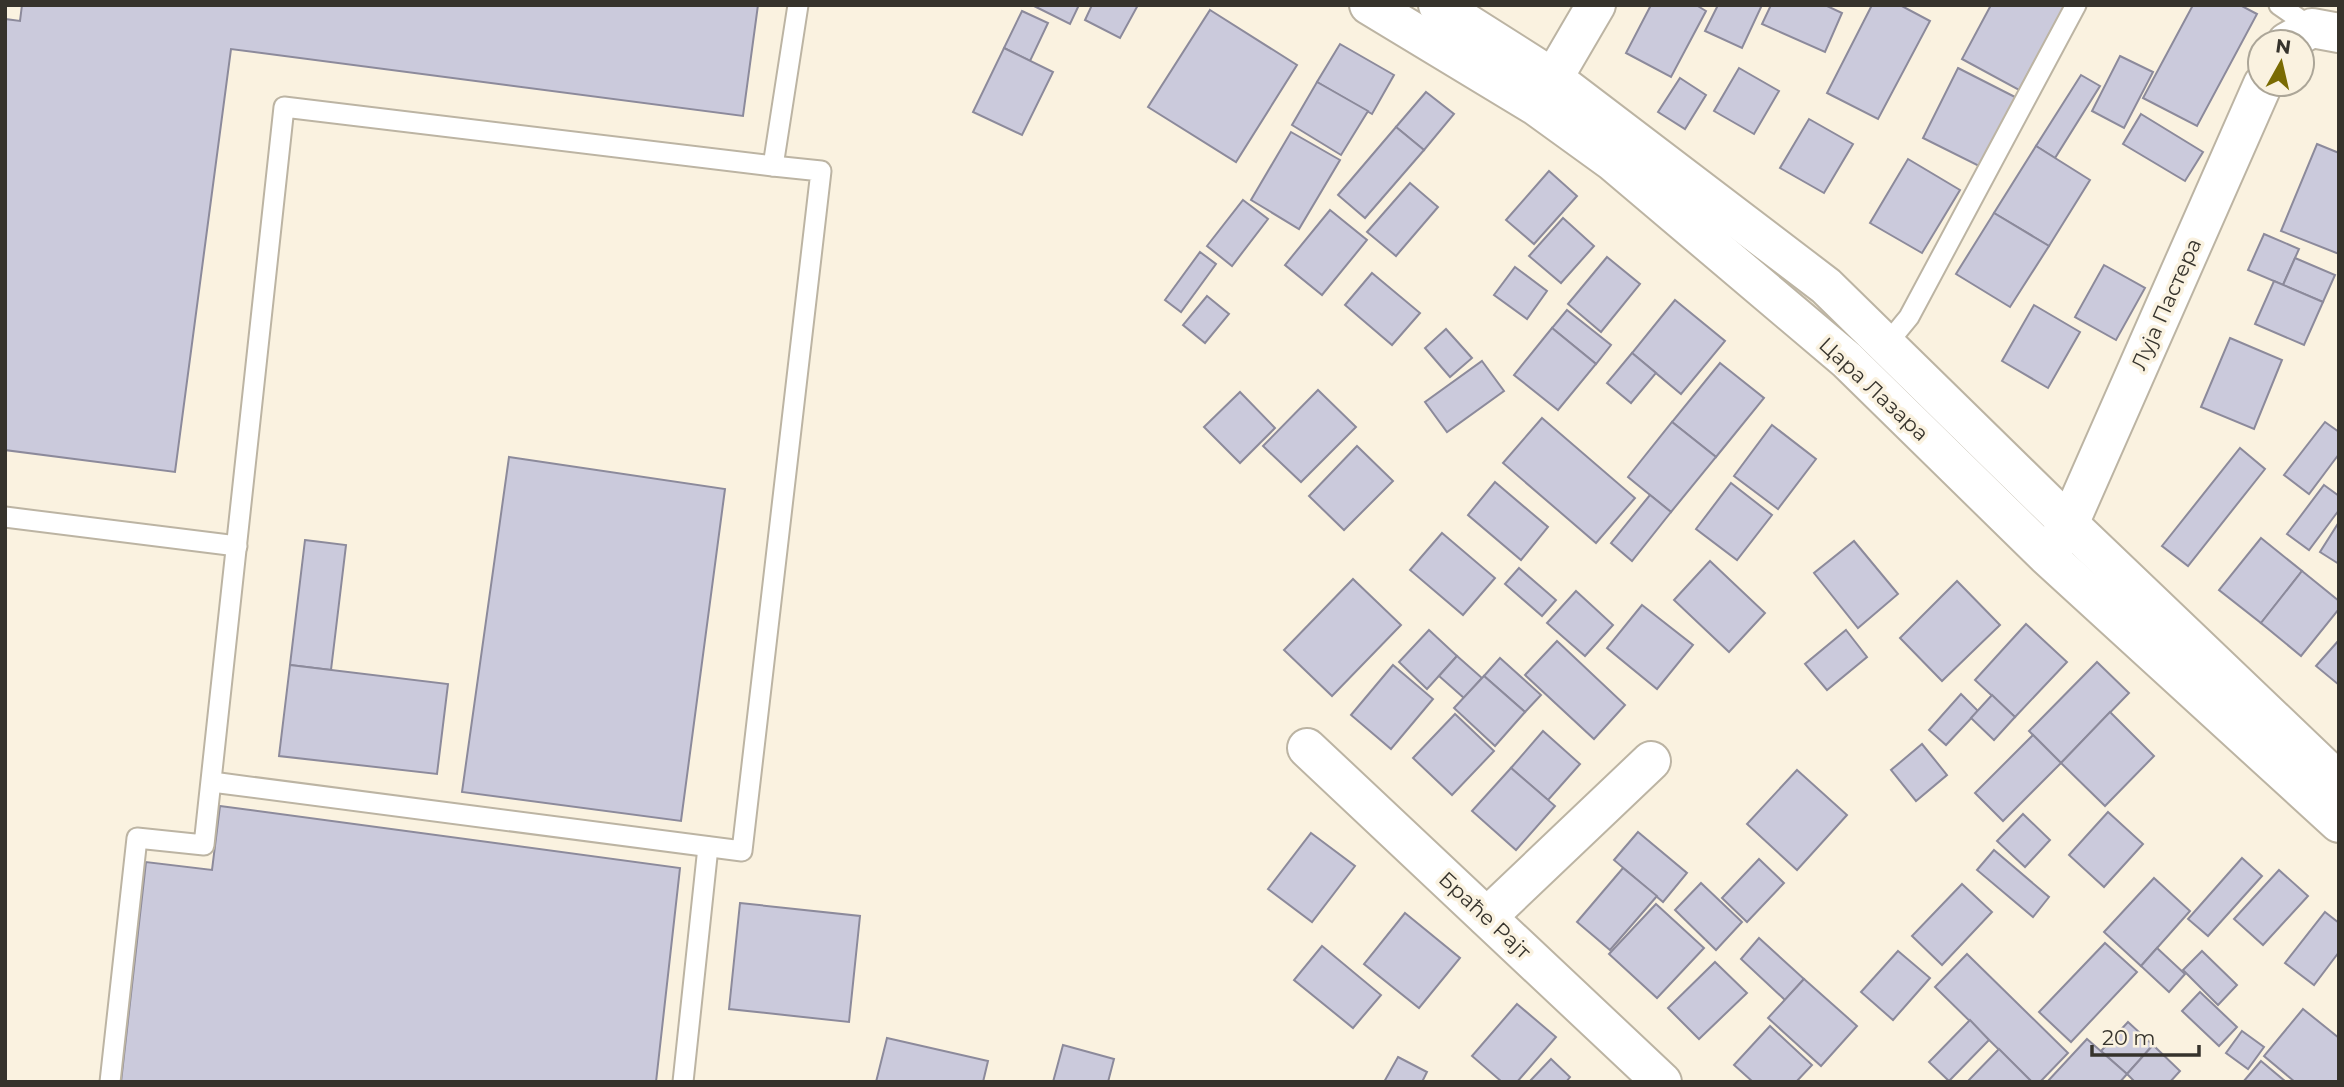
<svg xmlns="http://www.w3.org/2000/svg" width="2344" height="1087" font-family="Montserrat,sans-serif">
<rect width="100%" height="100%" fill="#faf2e0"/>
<!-- building -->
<g fill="#cbcadc" stroke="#8c8a9b" stroke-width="2">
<path d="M 22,5 L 758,5 L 743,116 L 231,49 L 175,472 L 5,450 L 5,19 L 20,21 Z"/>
<path d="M 1032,5 L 1079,5 L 1070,24 Z"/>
<path d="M 1092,5 L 1138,5 L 1120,38 L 1085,20 Z"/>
<path d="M 1651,5 L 1696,5 L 1706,11 L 1671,77 L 1626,53 Z"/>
<path d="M 1718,5 L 1762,5 L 1742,48 L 1705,31 Z"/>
<path d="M 1771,5 L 1825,5 L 1842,13 L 1825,52 L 1762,24 Z"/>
<path d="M 1872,5 L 1900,5 L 1930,21 L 1878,119 L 1827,93 Z"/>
<path d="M 1991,5 L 2065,5 L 2019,90 L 1962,59 Z"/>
<path d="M 2193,5 L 2240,5 L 2257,14 L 2197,126 L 2143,98 Z"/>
<path d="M 1210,10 L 1297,65 L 1236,162 L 1148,107 Z"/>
<path d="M 1022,11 L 1048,23 L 1030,61 L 1004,48 Z"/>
<path d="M 1340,44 L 1394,75 L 1372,114 L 1317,82 Z"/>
<path d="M 1004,48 L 1053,72 L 1022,135 L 973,112 Z"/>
<path d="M 2120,56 L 2153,72 L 2124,128 L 2092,111 Z"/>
<path d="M 1739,68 L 1779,91 L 1754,134 L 1714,111 Z"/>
<path d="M 1958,68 L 2017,98 L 1981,167 L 1923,138 Z"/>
<path d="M 2081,75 L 2100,86 L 2055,158 L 2036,146 Z"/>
<path d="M 1680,78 L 1706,95 L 1685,129 L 1658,112 Z"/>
<path d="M 1317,82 L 1368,111 L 1341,155 L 1292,125 Z"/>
<path d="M 1426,92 L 1454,114 L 1424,150 L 1396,127 Z"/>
<path d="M 2141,114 L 2203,152 L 2185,181 L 2123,144 Z"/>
<path d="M 1809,119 L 1853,144 L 1824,193 L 1780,168 Z"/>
<path d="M 1396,127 L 1424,150 L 1365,218 L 1338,195 Z"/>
<path d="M 1291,132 L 1340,160 L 1299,229 L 1251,200 Z"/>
<path d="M 2317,144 L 2339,153 L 2339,254 L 2281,231 Z"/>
<path d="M 2036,146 L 2090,180 L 2049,246 L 1994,213 Z"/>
<path d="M 1908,159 L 1960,190 L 1922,253 L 1870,223 Z"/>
<path d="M 1549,171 L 1577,196 L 1534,244 L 1506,220 Z"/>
<path d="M 1410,183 L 1438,207 L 1396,256 L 1367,232 Z"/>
<path d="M 1243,200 L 1268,219 L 1232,266 L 1207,246 Z"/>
<path d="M 1330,210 L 1367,240 L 1322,295 L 1285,265 Z"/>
<path d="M 1994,213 L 2049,246 L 2010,307 L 1956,274 Z"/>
<path d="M 1563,218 L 1594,246 L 1561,283 L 1529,256 Z"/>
<path d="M 2264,234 L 2299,249 L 2283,285 L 2248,270 Z"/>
<path d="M 1200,252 L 1216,264 L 1181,312 L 1165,300 Z"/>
<path d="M 1607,257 L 1640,284 L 1601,332 L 1568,304 Z"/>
<path d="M 2295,258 L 2335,275 L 2323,302 L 2283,285 Z"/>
<path d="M 2104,265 L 2145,288 L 2116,340 L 2075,317 Z"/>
<path d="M 1515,267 L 1547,291 L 1527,319 L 1494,295 Z"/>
<path d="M 1372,273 L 1420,313 L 1392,345 L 1345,305 Z"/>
<path d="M 2274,281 L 2323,302 L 2304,345 L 2255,324 Z"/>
<path d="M 1207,296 L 1229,314 L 1205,343 L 1183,325 Z"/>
<path d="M 1675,300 L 1725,341 L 1681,394 L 1632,353 Z"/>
<path d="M 2034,305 L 2080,332 L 2048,388 L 2002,361 Z"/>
<path d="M 1567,310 L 1611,345 L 1596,364 L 1552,328 Z"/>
<path d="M 1552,328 L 1596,364 L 1558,410 L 1514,375 Z"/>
<path d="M 1446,329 L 1472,358 L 1450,377 L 1425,348 Z"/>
<path d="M 2230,338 L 2282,360 L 2254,429 L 2201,407 Z"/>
<path d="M 1632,353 L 1656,373 L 1631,403 L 1607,383 Z"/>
<path d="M 1482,361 L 1504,391 L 1447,432 L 1425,402 Z"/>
<path d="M 1720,363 L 1764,398 L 1716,457 L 1672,422 Z"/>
<path d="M 1318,390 L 1356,427 L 1301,482 L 1263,446 Z"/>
<path d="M 1240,392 L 1275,428 L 1240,463 L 1204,427 Z"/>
<path d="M 1542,418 L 1635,498 L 1596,543 L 1503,463 Z"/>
<path d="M 1672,422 L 1716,457 L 1671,512 L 1628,477 Z"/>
<path d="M 2325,422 L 2339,432 L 2339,454 L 2309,494 L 2284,475 Z"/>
<path d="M 1772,425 L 1816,459 L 1778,509 L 1734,476 Z"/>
<path d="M 1357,446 L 1393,481 L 1344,530 L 1309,496 Z"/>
<path d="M 2240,448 L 2265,469 L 2188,566 L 2162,546 Z"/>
<path d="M 509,457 L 725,489 L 681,821 L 462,792 Z"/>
<path d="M 1495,482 L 1548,527 L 1521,560 L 1468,515 Z"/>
<path d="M 1731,483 L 1772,515 L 1737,560 L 1696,529 Z"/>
<path d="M 2324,485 L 2339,496 L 2339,510 L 2309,550 L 2287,534 Z"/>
<path d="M 1650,495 L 1671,512 L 1632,561 L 1611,543 Z"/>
<path d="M 2339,522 L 2339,564 L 2320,552 Z"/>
<path d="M 1442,533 L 1495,578 L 1463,615 L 1410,570 Z"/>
<path d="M 2261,538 L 2302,571 L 2261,623 L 2219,590 Z"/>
<path d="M 305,540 L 346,545 L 331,670 L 290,665 Z"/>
<path d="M 1854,541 L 1898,594 L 1858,628 L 1814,573 Z"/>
<path d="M 1710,561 L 1765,613 L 1729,652 L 1674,600 Z"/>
<path d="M 1519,568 L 1556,600 L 1542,616 L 1505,584 Z"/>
<path d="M 2302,571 L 2339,601 L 2339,609 L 2301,656 L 2261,623 Z"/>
<path d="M 1353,579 L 1401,625 L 1332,696 L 1284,650 Z"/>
<path d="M 1957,581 L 2000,625 L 1942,681 L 1900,638 Z"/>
<path d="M 1576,591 L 1613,625 L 1585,656 L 1547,623 Z"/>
<path d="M 1642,605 L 1693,645 L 1657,689 L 1607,648 Z"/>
<path d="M 2026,624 L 2067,662 L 2015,717 L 1975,680 Z"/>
<path d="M 1429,630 L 1457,656 L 1427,689 L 1399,662 Z"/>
<path d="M 1846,630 L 1867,657 L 1827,690 L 1805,664 Z"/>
<path d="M 2339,640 L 2339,685 L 2316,666 Z"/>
<path d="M 1557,641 L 1625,705 L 1594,739 L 1525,675 Z"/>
<path d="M 1457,656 L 1482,678 L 1464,698 L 1439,676 Z"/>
<path d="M 1500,658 L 1541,695 L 1525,712 L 1484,676 Z"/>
<path d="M 2097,662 L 2129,693 L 2061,763 L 2029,731 Z"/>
<path d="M 290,665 L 448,684 L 437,774 L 279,756 Z"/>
<path d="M 1393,665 L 1433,699 L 1391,749 L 1351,715 Z"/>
<path d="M 1484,676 L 1525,712 L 1495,746 L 1454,708 Z"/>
<path d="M 1961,694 L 1978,711 L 1946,745 L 1929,730 Z"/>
<path d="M 1992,695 L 2015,717 L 1994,740 L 1971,718 Z"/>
<path d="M 2110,712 L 2154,756 L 2105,806 L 2061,763 Z"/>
<path d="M 1455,714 L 1494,751 L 1452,795 L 1413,758 Z"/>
<path d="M 1543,731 L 1580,764 L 1548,800 L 1511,768 Z"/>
<path d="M 2033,735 L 2061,763 L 2003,821 L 1975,793 Z"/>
<path d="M 1922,744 L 1947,775 L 1916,801 L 1891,770 Z"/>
<path d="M 1511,768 L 1555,806 L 1516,850 L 1472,811 Z"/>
<path d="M 1797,770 L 1847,815 L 1797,870 L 1747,824 Z"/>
<path d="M 220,806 L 680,868 L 656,1082 L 121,1082 L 146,862 L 212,870 Z"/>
<path d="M 2108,812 L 2143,844 L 2104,887 L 2069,855 Z"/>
<path d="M 2023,814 L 2050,840 L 2025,867 L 1997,841 Z"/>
<path d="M 1638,832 L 1687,873 L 1663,902 L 1614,860 Z"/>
<path d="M 1311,833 L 1355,866 L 1312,922 L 1268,889 Z"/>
<path d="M 1994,850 L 2049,897 L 2033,917 L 1977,870 Z"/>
<path d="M 2242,858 L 2262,876 L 2208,936 L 2188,919 Z"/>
<path d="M 1759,859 L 1784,883 L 1747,922 L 1722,898 Z"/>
<path d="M 1623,868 L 1657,896 L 1610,950 L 1577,922 Z"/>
<path d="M 2279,870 L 2308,896 L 2263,945 L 2234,919 Z"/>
<path d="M 2154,878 L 2190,911 L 2141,966 L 2104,932 Z"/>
<path d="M 1701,883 L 1742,922 L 1716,950 L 1675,910 Z"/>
<path d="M 1962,884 L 1992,912 L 1942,965 L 1912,936 Z"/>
<path d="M 740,903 L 860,916 L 849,1022 L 729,1009 Z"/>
<path d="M 1656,904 L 1704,948 L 1657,998 L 1609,954 Z"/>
<path d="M 2325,912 L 2339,923 L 2339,952 L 2314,985 L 2285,963 Z"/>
<path d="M 1405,913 L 1460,958 L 1419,1008 L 1364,964 Z"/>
<path d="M 1759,938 L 1804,979 L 1785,1000 L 1741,959 Z"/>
<path d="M 2105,943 L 2137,972 L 2071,1042 L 2039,1012 Z"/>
<path d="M 1322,946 L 1381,995 L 1353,1028 L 1294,980 Z"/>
<path d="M 2157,948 L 2185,974 L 2169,992 L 2141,966 Z"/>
<path d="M 1898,951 L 1930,978 L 1893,1020 L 1861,992 Z"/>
<path d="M 2202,951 L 2237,985 L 2218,1005 L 2183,970 Z"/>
<path d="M 1967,954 L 2068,1053 L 2040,1082 L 2032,1082 L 1935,987 Z"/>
<path d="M 1715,962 L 1747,993 L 1699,1039 L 1668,1008 Z"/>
<path d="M 1804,979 L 1857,1026 L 1821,1066 L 1768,1018 Z"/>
<path d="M 2200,992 L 2237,1027 L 2219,1046 L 2182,1011 Z"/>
<path d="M 1517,1004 L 1556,1037 L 1517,1082 L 1502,1082 L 1472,1056 Z"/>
<path d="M 2303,1009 L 2339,1038 L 2339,1082 L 2295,1082 L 2264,1056 Z"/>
<path d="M 1970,1020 L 1989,1040 L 1949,1081 L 1929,1062 Z"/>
<path d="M 2128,1022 L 2153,1045 L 2127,1074 L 2101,1051 Z"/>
<path d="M 1770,1026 L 1812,1065 L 1796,1082 L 1753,1082 L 1734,1065 Z"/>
<path d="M 2242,1031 L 2264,1047 L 2248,1069 L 2226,1053 Z"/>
<path d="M 887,1038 L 988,1061 L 983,1082 L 876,1082 Z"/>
<path d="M 2087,1039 L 2127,1074 L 2120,1082 L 2047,1082 Z"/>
<path d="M 1063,1045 L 1114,1059 L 1108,1082 L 1053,1082 Z"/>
<path d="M 2153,1045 L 2180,1071 L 2170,1082 L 2135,1082 L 2127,1074 Z"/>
<path d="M 1999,1049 L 2032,1082 L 1967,1082 Z"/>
<path d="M 1398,1057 L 1427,1072 L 1422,1082 L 1384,1082 Z"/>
<path d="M 1551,1059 L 1570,1077 L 1566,1082 L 1529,1082 Z"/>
<path d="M 2261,1061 L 2286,1082 L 2243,1082 Z"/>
</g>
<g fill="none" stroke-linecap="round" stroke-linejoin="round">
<!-- lane casing -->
<g stroke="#bcb4a3" stroke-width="23">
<g id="lane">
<path d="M 2279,5 L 2312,28"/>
<path d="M 1886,345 L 1909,317 L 2076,5"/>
<path d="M 5,517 L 237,546"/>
<path d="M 212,782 L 742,851 L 821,171 L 773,166"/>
<path d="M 110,1082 L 137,838 L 204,845 L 284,107 L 773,166 L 798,5"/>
<path d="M 683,1082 L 708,847"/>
</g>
</g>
<!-- street casing -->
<g stroke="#bcb4a3" stroke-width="42">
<g id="street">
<path d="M 2287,42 L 2312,28 L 2339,33"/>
<path d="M 2052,549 L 2069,524 L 2263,84"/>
<path d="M 1307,748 L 1662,1082"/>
<path d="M 1487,917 L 1651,761"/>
</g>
</g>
<!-- secondary casing -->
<g stroke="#bcb4a3" stroke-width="42">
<g id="secondary">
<path d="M 1369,5 L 1536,106 L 1612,161 L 1847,360 L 2047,556 L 2339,823"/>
<path d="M 1438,5 L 1553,78 L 1826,286 L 2069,524 L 2339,782"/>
<path d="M 1541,99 L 1596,5"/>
</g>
</g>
<!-- lane -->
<use href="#lane" stroke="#fff" stroke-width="19"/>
<!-- street -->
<use href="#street" stroke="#fff" stroke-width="38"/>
<!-- secondary -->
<use href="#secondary" stroke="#fff" stroke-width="38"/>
</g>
<g text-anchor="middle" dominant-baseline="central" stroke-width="7" stroke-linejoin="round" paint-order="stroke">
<!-- street labels -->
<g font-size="21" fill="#36332c" stroke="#faf2e0">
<text transform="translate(2166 304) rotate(-66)">Луја Пастера</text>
<text transform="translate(1874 389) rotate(43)">Цара Лазара</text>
<text transform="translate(1485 915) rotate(43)">Браће Рајт</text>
</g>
</g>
<!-- border -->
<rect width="2344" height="1087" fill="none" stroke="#36332c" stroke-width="14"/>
<!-- north arrow -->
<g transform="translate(2281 63) rotate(8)"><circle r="33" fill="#faf2e0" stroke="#aca698" stroke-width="2"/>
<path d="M0-5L12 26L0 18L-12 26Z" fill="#7a6b03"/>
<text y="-10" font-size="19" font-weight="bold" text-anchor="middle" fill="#36332c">N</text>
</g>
<!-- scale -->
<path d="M2092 1045v10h107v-10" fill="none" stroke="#36332c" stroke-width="3.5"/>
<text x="2102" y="1045" font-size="21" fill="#36332c" stroke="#faf2e0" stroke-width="5" paint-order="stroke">20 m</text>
</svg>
